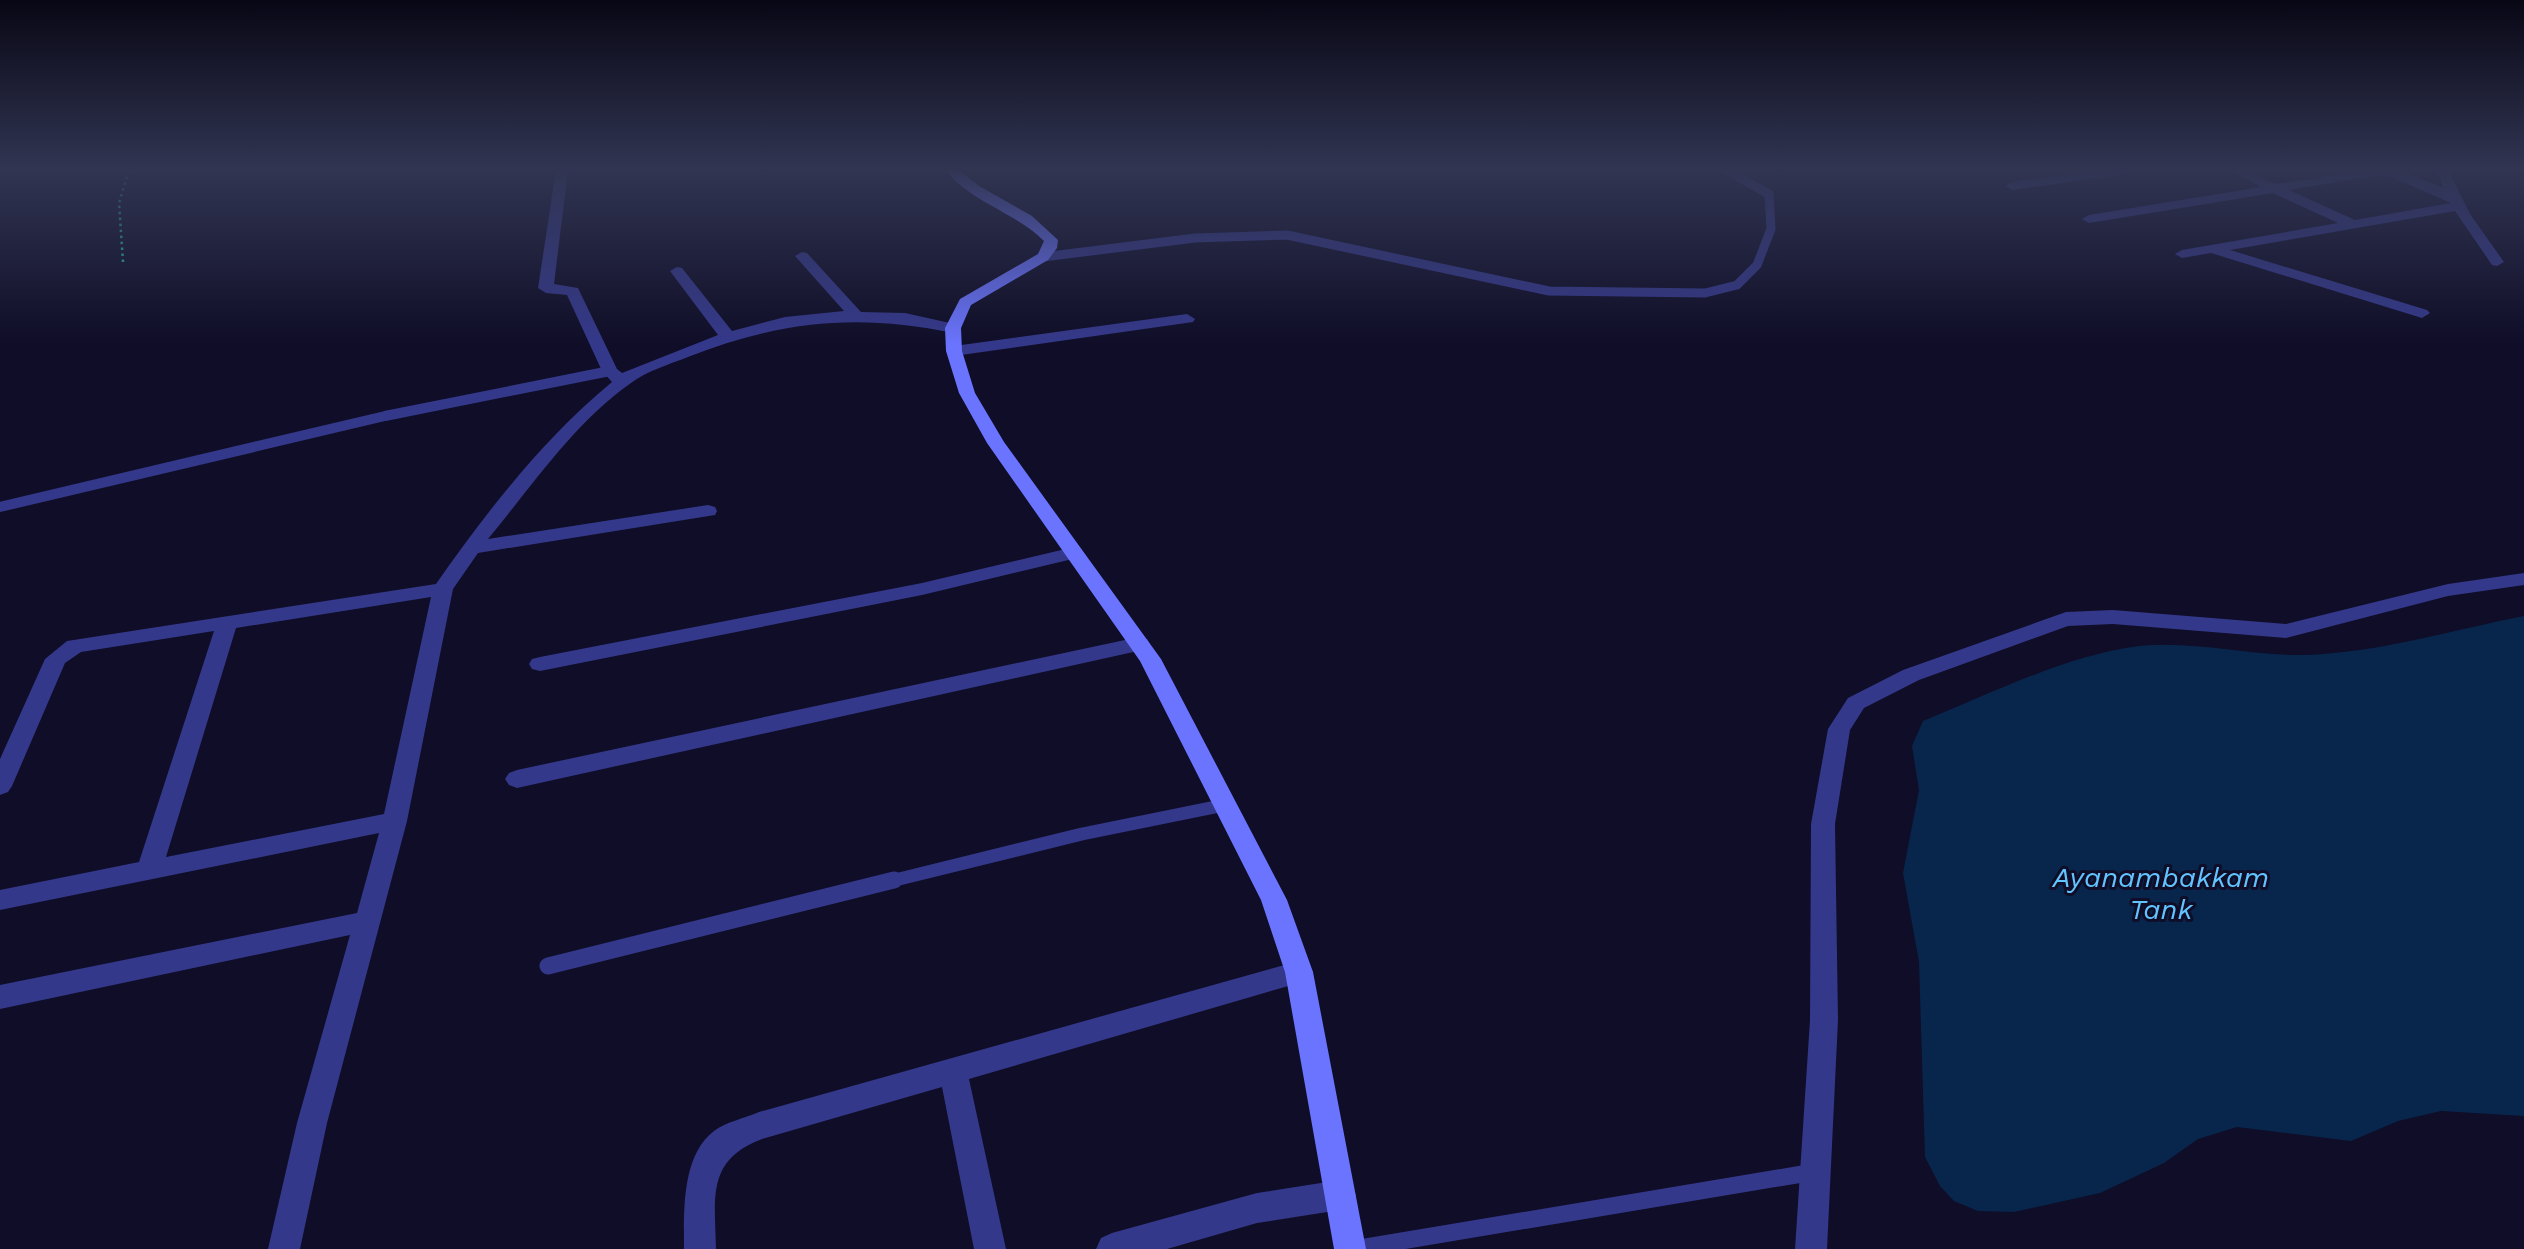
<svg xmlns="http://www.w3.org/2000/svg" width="2524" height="1249" font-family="'Work Sans',sans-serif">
<rect width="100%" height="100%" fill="#0f0d27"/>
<!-- water -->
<path fill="#08264c" d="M 2524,616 L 2524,1116 L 2441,1111 L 2398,1121 L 2351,1141 L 2237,1127 L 2198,1139 L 2164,1163 L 2100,1193 L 2014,1212 L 1978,1211 L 1954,1201 L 1940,1186 L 1925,1157 L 1919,962 L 1903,873 L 1919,790 L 1912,746 L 1923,721 C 1990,694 2067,655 2139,646 C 2194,640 2249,656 2304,655 C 2378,653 2452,630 2524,616 Z"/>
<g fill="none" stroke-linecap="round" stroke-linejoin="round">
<!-- path -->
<path stroke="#25c2ab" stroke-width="2.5" stroke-dasharray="2.5 3.5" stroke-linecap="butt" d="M 123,262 L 119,203 L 129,170"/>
<!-- lane-far3 -->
<path stroke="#34388a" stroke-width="9" d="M 1043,257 L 1195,238 L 1287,235 L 1549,291 L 1705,293 L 1737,285 L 1757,265 L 1771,229 L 1769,194 L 1726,170"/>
<!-- lane-far2 -->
<path stroke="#34388a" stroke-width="10" d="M 0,507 L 385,416 L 610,371"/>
<!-- lane-far1 -->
<path stroke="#34388a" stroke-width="13" d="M 887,882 L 1082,834 L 1225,805"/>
<!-- lane -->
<g stroke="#34388a" stroke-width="17">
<path d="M 548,966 L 894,880"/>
<path d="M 1354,1249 L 1814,1172"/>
</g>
<!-- street -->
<g fill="#34388a" fill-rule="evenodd">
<path d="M 556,170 L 568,170 L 554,284 L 578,288 L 617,369 L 622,373 L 718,335 L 670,271 L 677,267 L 682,268 L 732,331 L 785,317 L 844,311 L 795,256 L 802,252 L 807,253 L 861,312 L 905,313 L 959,325 L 961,328 L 953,333 C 858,313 779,321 688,357 C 670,364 647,371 631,383 C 574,423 532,486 488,539 L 708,505 L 715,507 L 717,511 L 715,515 L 478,553 L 453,589 L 407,821 L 327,1123 L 300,1249 L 268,1249 L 297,1123 L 350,935 L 0,1009 L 0,985 L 357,913 L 379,833 L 0,910 L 0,890 L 139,862 L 214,631 L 81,652 L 65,663 L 12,786 L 8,792 L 0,795 L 0,759 L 45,659 L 67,641 L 436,584 C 487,511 544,438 612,382 L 602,371 L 567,295 L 546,293 L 538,288 ZM 431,597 L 384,814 L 166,857 L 236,628 Z"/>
<path d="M 2100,170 L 2133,170 L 2127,174 L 2012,190 L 2005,186 L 2012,182 Z"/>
<path d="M 2229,170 L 2245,170 L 2276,184 L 2363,170 L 2398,170 L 2444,188 L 2436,170 L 2448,170 L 2470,214 L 2504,262 L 2497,266 L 2492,265 L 2455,211 L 2230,250 L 2427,310 L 2430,313 L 2422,318 L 2211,253 L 2182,258 L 2175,254 L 2182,250 L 2338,223 L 2273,193 L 2089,223 L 2082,219 L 2089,215 L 2261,187 ZM 2380,175 L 2392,177 L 2451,203 L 2355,220 L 2289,190 Z"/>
<path d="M 1187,314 L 1195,319 L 1193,322 L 954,356 L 946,351 L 954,346 Z"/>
<path d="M 1074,547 L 1081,549 L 1084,553 L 1081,557 L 922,595 L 540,671 L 532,669 L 529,664 L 532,659 L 540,657 L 922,583 Z"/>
<path d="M 2524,573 L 2524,585 L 2448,596 L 2286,638 L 2113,624 L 2068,626 L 1919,680 L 1864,708 L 1850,730 L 1835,824 L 1838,1020 L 1827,1249 L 1795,1249 L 1810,1020 L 1811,824 L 1828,729 L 1848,698 L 1903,670 L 2066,612 L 2113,610 L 2286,624 L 2448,584 Z"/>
<path d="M 1139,637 L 1147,639 L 1150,644 L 1147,649 L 517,788 L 509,785 L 505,779 L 509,773 L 517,770 Z"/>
<path d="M 1299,961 L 1309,964 L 1313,972 L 1309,980 L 969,1079 L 1006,1249 L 974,1249 L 942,1087 L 762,1139 C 706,1160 715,1198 716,1249 L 684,1249 C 684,1213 681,1156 714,1131 C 726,1122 745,1118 759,1112 Z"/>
<path d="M 1340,1180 L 1351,1184 L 1356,1195 L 1351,1206 L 1340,1210 L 1257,1223 L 1167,1249 L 1096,1249 L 1101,1238 L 1112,1233 L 1257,1193 Z"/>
</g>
<!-- secondary -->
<path fill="#6a74ff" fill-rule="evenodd" d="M 946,170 L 959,170 L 979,186 L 1032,216 L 1058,240 L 1057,248 L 1048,260 L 971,305 L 961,328 L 962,351 L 975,393 L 1004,442 L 1161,659 L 1287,900 L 1313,972 L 1366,1249 L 1334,1249 L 1285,972 L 1261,900 L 1140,661 L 987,443 L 959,393 L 946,351 L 945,328 L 960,299 L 1038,254 L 1044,241 C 1015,212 970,202 946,170 Z"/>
</g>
<!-- sky -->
<linearGradient id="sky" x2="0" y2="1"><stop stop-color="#080715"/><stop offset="0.49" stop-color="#313552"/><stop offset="1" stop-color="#313552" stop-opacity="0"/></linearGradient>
<rect width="2524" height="345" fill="url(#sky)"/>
<g text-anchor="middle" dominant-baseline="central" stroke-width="6" stroke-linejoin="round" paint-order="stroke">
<!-- near-water labels -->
<g font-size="28" font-style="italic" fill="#61c4ff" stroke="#0f0d27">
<text x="2161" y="877">Ayanambakkam<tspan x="2161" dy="32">Tank</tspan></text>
</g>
</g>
</svg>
